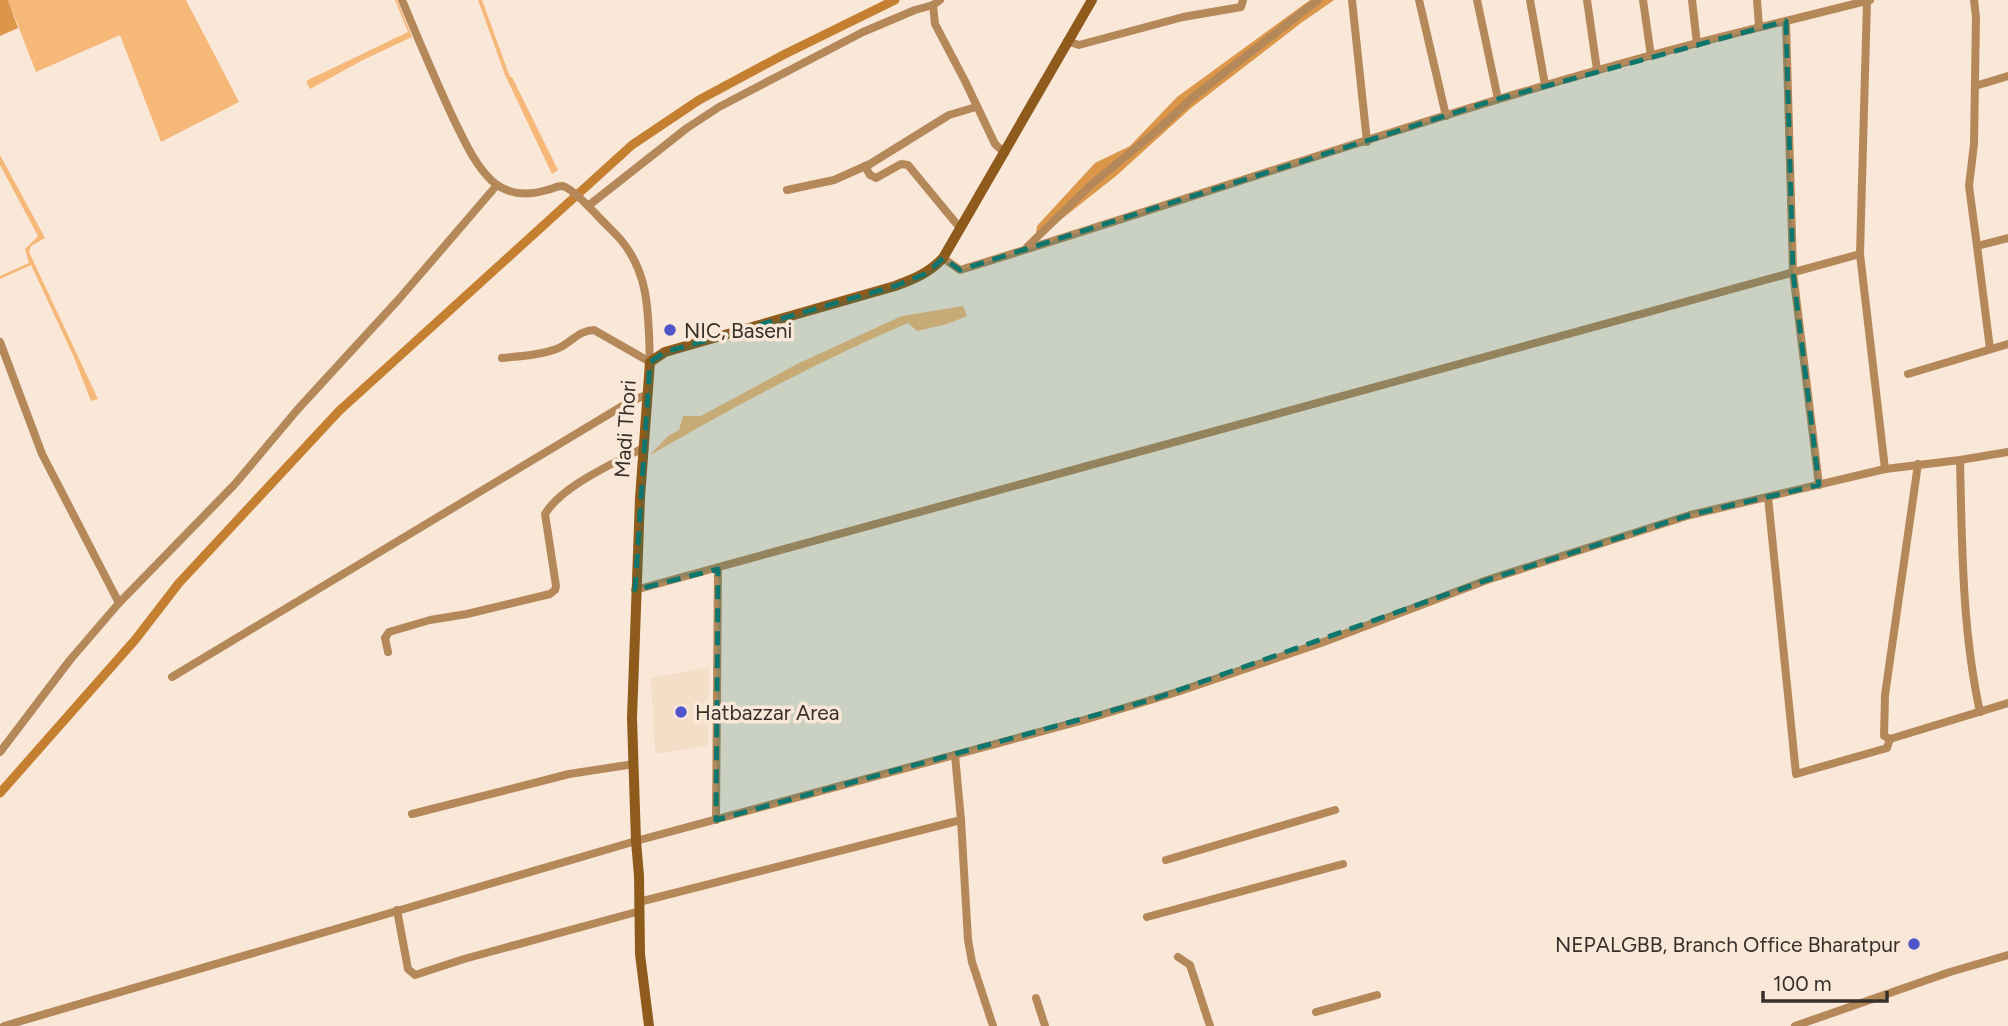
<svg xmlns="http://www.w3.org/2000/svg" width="2008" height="1026" font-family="Figtree,sans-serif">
<rect width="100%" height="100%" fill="#f9e7d7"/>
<!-- built -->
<path fill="#f5dec7" d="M 709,667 L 708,746 L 655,754 L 651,678 Z"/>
<!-- green -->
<g fill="#f6b879">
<path d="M 8,0 L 186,0 L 239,102 L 161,142 L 120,35 L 36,72 Z"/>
<path d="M 395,0 L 397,0 L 412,37 L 363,60 L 310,89 L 306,81 L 408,32 Z"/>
<path d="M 478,0 L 482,0 L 510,77 L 512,77 L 558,170 L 552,174 L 505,75 Z"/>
<path d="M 0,155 L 45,238 L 31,246 L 29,252 L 98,399 L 91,401 L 73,355 L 31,265 L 0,279 L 0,276 L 29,263 L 25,249 L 38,236 L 0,165 Z"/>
<path d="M 963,306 L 967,316 L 947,324 L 917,331 L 908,323 C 819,361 733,407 650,455 L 668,436 L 679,430 L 683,416 L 701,416 L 799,363 L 902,316 Z"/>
</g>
<!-- forest -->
<g fill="#db9649">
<path d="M 0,0 L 8,0 L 18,28 L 0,36 Z"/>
<path d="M 1310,0 L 1334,0 L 1301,23 L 1191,108 L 1116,176 L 1035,240 L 1037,226 L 1095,163 L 1130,146 L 1177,97 Z"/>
</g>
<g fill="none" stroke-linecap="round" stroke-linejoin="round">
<!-- canal -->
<path stroke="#c48030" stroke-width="9" d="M 0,793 L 135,640 L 179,583 L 339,411 L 632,145 L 699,100 L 783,55 L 895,0"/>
<!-- minor -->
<g stroke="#b5885a" stroke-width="8">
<path d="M 402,0 C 419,41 436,82 455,122 C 465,142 475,165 492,181 C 508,195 527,196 547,190 C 552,189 557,186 562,186 C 571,187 589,207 595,213 C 603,222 613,231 621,240 C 651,276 648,318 650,362"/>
<path d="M 940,0 L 933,5 L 935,24 L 965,81 L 995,144 L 1005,153"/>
<path d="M 1352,0 L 1367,142"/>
<path d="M 1419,0 L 1446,116"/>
<path d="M 1477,0 L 1498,99"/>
<path d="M 1530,0 L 1545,85"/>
<path d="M 1587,0 L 1597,70"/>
<path d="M 1643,0 L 1651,56"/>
<path d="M 1692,0 L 1697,44"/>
<path d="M 1757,0 L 1759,27"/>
<path d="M 1974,0 L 1976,17 L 1974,144 L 1969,186 L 1977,246 L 2008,238"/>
<path d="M 1867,1 L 1860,254 L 1885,469"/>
<path d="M 1067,41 L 1079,45 L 1183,17 L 1241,7 L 1243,0"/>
<path d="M 1975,86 L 2008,76"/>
<path d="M 865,166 L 870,175 L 876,178 L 901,164 L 908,165 L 960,228"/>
<path d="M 787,190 L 834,180 L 870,164 L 949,115 L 976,107"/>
<path d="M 588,206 L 687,128 L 719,107 L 863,32 L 915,10 L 933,5"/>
<path d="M 1977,246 L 1990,349"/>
<path d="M 1027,247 L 1092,184 L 1159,129 L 1192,98 L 1318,0"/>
<path d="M 943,258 L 960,270 C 1235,186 1506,87 1786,21"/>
<path d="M 0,342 L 42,454 L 119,603"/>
<path d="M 502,358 C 521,356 541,355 559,348 C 571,342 580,330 594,330 L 650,362"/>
<path d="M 1908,374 L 2008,344"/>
<path d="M 1960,460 C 1962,544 1962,630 1980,712"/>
<path d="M 1918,464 L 1885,695 L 1884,736 L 1890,739 L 2008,703"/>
<path d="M 1819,485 L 1793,272 L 1786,21 L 1870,0"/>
<path d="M 1768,497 L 1796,774 L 1887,748 L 1890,739"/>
<path d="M 635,590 L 1860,254"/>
<path d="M 388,652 L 385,638 L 389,632 L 430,620 L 467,614 L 550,594 L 555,590 L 556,586 L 545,514 C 562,486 614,463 643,448"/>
<path d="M 172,677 L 629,402 L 646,395"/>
<path d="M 0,752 L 70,660 L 119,603 L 235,484 L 298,409 L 399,299 L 497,185"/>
<path d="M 955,755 L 961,820 L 968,940 L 972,962 L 993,1026"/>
<path d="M 412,814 L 569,774 L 634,764"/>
<path d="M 716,820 L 718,569"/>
<path d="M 1166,860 L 1335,810"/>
<path d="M 639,902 L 961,820"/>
<path d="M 397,910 L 408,969 L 415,975 L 464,959 L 640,911"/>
<path d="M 1147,917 L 1343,864"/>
<path d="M 1178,957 L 1190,965 L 1210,1026"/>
<path d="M 1036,998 L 1045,1026"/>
<path d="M 1316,1012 L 1377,995"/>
<path d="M 4,1026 L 636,841 L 1084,720 L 1177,692 L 1321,643 L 1487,580 L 1690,515 L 1885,469 L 1960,460 L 2008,452"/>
<path d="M 1795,1026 L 1950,972 L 2008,955"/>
</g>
<!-- secondary -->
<path stroke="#8e5b1d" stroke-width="10" d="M 649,1026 L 640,954 L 639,876 L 636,841 L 632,718 L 640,498 L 650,362 L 665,352 L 895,286 C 914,279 929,273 943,258 L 1092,0"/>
</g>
<!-- marked area -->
<path fill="#0f766e" fill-opacity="0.2" stroke="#0f766e" stroke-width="5" stroke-dasharray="14 9" stroke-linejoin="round" d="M 1786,21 L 1793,272 L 1819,485 L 1690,515 L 1487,580 L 1154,699 L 716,820 L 718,569 L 635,590 L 650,362 L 665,352 L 895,286 L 927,273 L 943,258 L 960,270 L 1498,99 Z"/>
<!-- markers -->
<g fill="#5055cb" stroke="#f9e7d7" stroke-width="2.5">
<circle cx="670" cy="330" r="7"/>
<circle cx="681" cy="712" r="7"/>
<circle cx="1914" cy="944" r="7"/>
</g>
<g text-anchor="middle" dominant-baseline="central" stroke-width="7" stroke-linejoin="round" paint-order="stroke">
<!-- poi labels -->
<g font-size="21" fill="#37302a" stroke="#f9e7d7" text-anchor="start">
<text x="684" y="330">NIC, Baseni</text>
<text x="695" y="712">Hatbazzar Area</text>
<text x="1900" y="944" text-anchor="end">NEPALGBB, Branch Office Bharatpur</text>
</g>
<!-- street labels -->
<g font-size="21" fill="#37302a" stroke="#f9e7d7">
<text transform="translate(625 429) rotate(-86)">Madi Thori</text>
</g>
</g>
<!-- scale -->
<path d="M1763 991v10h124v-10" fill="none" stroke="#37302a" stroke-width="3.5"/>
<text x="1773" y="991" font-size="21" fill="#37302a" stroke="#f9e7d7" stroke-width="5" paint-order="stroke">100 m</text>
</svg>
